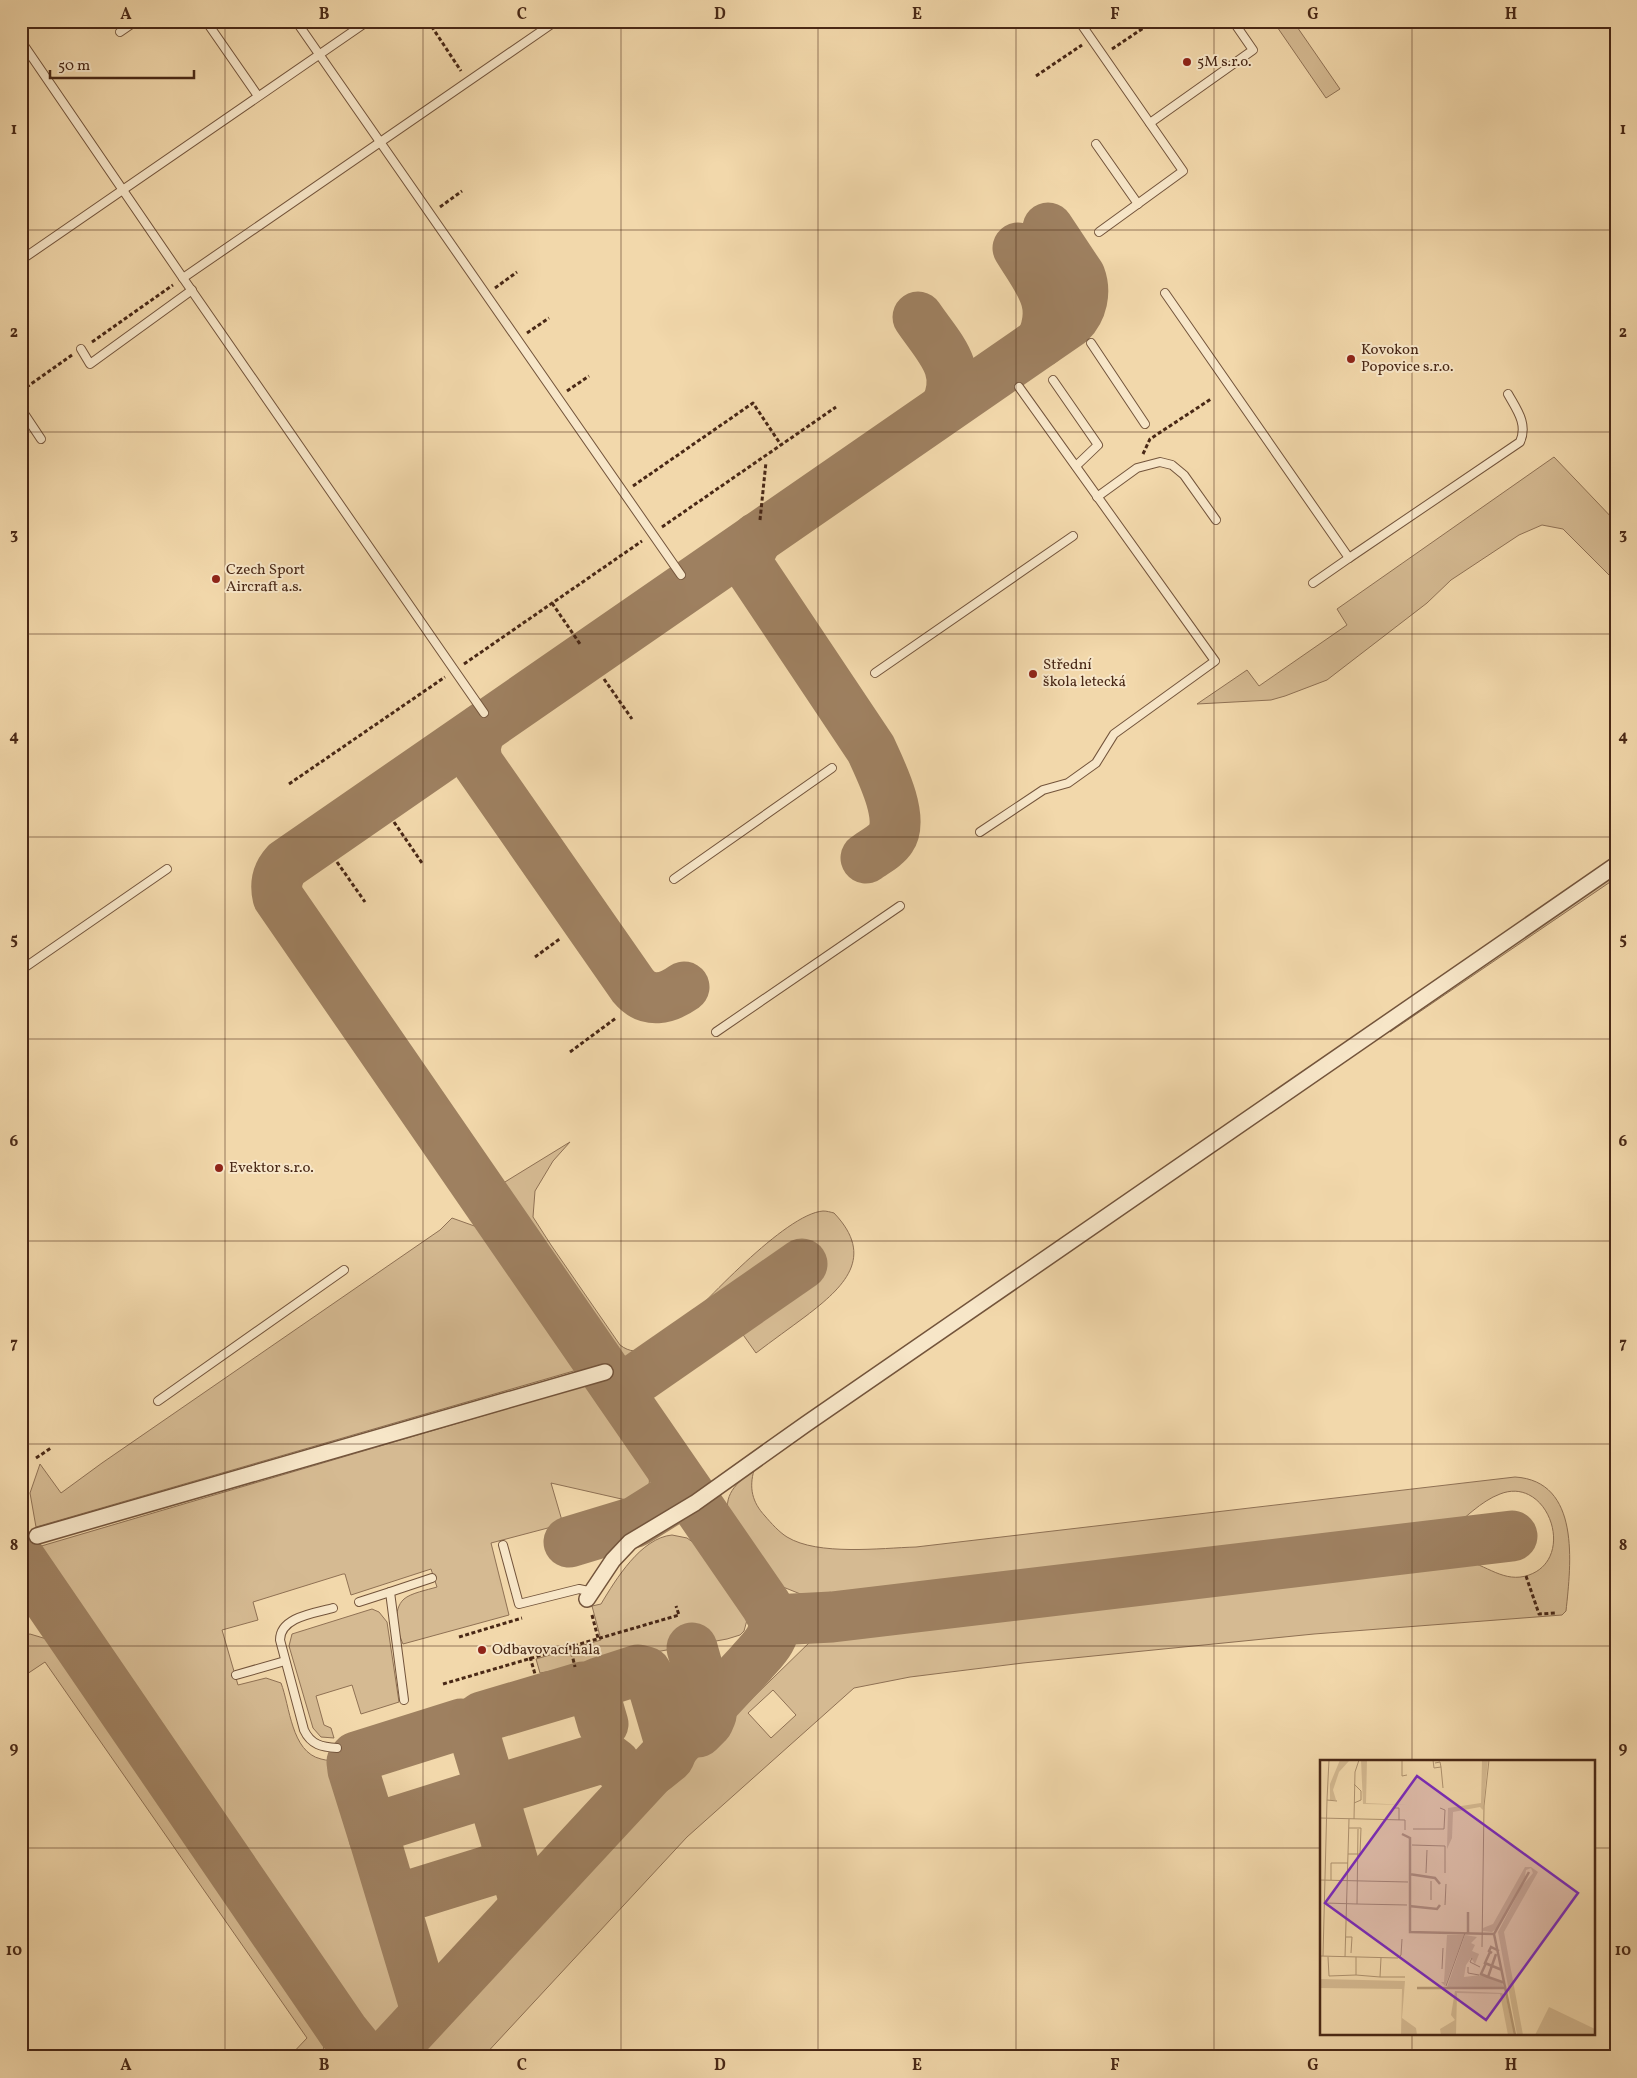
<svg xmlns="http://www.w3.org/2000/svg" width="1637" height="2078" font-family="Vollkorn,serif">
<rect width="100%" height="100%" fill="#f2d8ab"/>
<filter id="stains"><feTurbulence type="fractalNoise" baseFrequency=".004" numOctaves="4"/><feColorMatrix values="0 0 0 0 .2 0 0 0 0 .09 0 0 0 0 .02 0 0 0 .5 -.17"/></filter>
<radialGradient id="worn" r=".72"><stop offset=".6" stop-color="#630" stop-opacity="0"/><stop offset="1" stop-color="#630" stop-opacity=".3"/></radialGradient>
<!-- green -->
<g fill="#d5ba92" stroke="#8f7154" fill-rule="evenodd">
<path d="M 1273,21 L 1293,21 L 1340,89 L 1326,98 Z"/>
<path d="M 1554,457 L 1616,522 L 1616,582 L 1563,529 L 1542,525 L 1519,535 L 1451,580 L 1427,603 L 1327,680 L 1285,696 L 1271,700 L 1197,704 L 1247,670 L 1259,686 L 1347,625 L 1337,609 Z"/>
<path d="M 1616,874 L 1616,878 L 1390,1032 L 1402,1022 Z"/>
<path d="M 570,1142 L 553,1161 L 535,1191 L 533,1217 L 551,1245 L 620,1345 C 639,1360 659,1344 675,1333 C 703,1304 785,1214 823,1211 C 827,1211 830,1212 834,1213 C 876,1257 844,1287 806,1316 C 790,1328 773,1340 756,1353 L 734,1322 L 810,1272 L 802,1264 L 799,1255 L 659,1351 C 644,1359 631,1365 618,1351 L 500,1185 Z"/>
<path d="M 452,1218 L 480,1228 L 577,1370 L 36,1527 L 30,1493 L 40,1464 L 61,1493 L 102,1463 L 440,1230 Z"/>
<path d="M 587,1385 L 647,1471 C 652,1481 649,1491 640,1498 L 626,1500 L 551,1483 L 563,1524 L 491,1543 L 509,1615 L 403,1644 C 397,1631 392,1610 404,1599 C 411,1593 427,1590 437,1587 L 431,1569 L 351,1595 L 345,1574 L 343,1574 L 253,1602 L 258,1620 L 222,1630 L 238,1685 L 266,1678 L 281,1683 C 290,1706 291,1752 321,1759 C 327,1761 334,1760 341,1761 L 408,1995 L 405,2014 L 384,2037 C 374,2034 365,2032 359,2024 L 40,1559 L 38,1547 Z"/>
<path d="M 754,1470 C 749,1488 752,1502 765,1516 C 771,1523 779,1532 787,1537 C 818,1556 881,1548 916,1547 L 1515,1477 C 1581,1481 1571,1564 1566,1611 L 1562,1615 L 1314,1634 L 1023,1663 L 910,1677 L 854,1688 L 687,1837 L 483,2057 L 407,2057 L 654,1789 L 689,1760 L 814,1638 L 844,1628 L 844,1626 L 1353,1563 L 1361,1572 C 1386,1569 1412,1566 1437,1563 C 1445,1562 1455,1559 1463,1560 C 1486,1564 1504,1584 1529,1575 C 1577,1558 1548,1475 1500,1494 C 1481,1501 1464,1519 1448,1532 L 842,1606 L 841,1602 L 808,1597 L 778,1585 L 730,1519 C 721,1496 737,1482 754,1470 ZM 773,1690 L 796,1715 L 771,1738 L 748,1713 Z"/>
<path d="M 672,1535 L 687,1538 L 701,1548 L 743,1609 L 747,1620 L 744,1631 L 740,1635 L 727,1639 L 540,1673 L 536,1659 L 601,1640 L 592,1606 L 601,1604 C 616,1579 641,1538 672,1535 Z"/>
<path d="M 372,1609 L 379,1612 L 387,1622 L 399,1702 L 361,1714 L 352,1685 L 316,1696 L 324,1725 L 331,1728 L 334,1738 L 321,1737 L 313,1728 L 289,1646 L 292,1634 Z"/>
<path d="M 30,1634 L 50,1640 L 62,1650 L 318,2024 L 324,2037 L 323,2057 L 289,2057 L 307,2038 L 45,1662 L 21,1678 L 21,1636 Z"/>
</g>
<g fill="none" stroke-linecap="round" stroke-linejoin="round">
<!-- taxiway -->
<g stroke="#9e8060" stroke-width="51">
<path d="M 1048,228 L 1080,276 C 1086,292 1082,310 1070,322 L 286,864 C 277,874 275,884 278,897 L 766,1605 L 774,1620 L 832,1617 L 1512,1536"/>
<path d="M 1018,248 C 1038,281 1060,303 1041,342"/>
<path d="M 918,317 C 939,348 964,369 946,407"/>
<path d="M 757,538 L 748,556 L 750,568 L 871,749 C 880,769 905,818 891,838 C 886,846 874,852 866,858"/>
<path d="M 482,729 C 475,741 473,752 479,765 L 633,986 C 648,1004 667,999 684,987"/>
<path d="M 619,1391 L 802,1264"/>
<path d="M 569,1542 L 635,1522 L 686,1490"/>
<path d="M 21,1560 L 343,2031 L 364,2057"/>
<path d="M 692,1648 L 711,1715 L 708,1722 L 698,1732"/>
<path d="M 603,1724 L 594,1693 L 598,1683 L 638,1670 L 646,1672 L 652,1682 L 672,1750 L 669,1757 L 654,1769"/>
<path d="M 374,1837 L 353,1770 L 352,1762 L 356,1757 L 461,1724 L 469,1725 L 473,1730"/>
<path d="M 396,1908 L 401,1898 L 501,1867 L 508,1866 L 516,1873"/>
<path d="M 522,1909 L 524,1899 L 473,1730 L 475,1722 L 482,1717 L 583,1687 L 588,1687 L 594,1693"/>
<path d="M 424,2015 L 425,2007 L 374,1837 L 376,1830 L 381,1826 L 483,1794 L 488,1795 L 495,1801 L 496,1794 L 503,1788 L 601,1758 L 607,1758 L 615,1764"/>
<path d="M 386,2057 L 751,1663 C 762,1650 776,1639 774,1620"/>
</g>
<!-- lane casing -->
<g stroke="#73543b" stroke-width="10">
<g id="lane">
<path d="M 206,21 L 258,96"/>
<path d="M 296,21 L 681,575"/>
<path d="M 1079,21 L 1183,171 L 1099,232"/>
<path d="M 120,32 L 136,21"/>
<path d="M 21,41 L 183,278"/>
<path d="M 1150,123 L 1253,50 L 1233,21"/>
<path d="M 1096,144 L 1138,204"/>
<path d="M 21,260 L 368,21"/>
<path d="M 1165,293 L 1349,558 L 1520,442 C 1528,424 1517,410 1508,394"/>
<path d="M 1091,343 L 1145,424"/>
<path d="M 81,349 L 90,364 L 192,290"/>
<path d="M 1053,380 L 1098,445 L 1076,466"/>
<path d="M 21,409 L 41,439"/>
<path d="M 1097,497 L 1137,468 L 1160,462 L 1172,465 L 1184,475 L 1216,520"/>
<path d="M 1313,583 L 1349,558"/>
<path d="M 875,673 L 1073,536"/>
<path d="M 484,713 L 183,278 L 556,21"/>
<path d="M 980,832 L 1043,790 L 1068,783 L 1096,763 L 1114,734 L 1215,661 L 1019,387"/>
<path d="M 674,879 L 832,768"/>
<path d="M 21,970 L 167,869"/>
<path d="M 716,1032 L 900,906"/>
<path d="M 158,1401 L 344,1270"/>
<path d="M 503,1545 L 519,1604 L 579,1589 L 593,1592"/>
<path d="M 359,1602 L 390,1592"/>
<path d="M 333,1608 C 315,1613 280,1617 280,1640 L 304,1730 C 311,1745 322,1747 337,1748"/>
<path d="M 236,1675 L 285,1661"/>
<path d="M 404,1700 L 390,1592 L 432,1578"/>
</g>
</g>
<!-- street casing -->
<g stroke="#73543b" stroke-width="18">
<g id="street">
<path d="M 37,1536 L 605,1372"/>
<path d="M 587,1599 L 613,1560 L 630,1542 L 695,1503 L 806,1424 L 1616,865"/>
</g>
</g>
<!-- path -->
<g stroke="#492816" stroke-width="3" stroke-dasharray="4 2.5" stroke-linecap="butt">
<path d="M 428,21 L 461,71"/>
<path d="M 1112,49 L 1145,27"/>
<path d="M 1036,76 L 1082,45"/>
<path d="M 440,207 L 462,191"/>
<path d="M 495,288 L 517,272"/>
<path d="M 527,333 L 549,318"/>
<path d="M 92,342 L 173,285"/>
<path d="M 21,391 L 72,355"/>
<path d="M 567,391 L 589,376"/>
<path d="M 1143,454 L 1150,439 L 1211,399"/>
<path d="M 633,486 L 753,403 L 781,445"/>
<path d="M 760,520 L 766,462"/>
<path d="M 662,527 L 836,407"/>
<path d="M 552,603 L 580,644"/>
<path d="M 464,664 L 642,541"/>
<path d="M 604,679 L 632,719"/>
<path d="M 289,784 L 445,677"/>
<path d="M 394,822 L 422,863"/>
<path d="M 337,862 L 365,902"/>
<path d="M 535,957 L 561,938"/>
<path d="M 570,1052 L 616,1018"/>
<path d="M 36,1458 L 51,1448"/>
<path d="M 1526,1576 L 1539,1614 L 1555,1613"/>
<path d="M 592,1615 L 598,1638"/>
<path d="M 459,1637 L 522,1618"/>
<path d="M 570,1646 L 575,1667"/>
<path d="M 530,1657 L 535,1674"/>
<path d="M 443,1684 L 679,1615 L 676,1606"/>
</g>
<!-- lane -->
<use href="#lane" stroke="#f7e6c8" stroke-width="8"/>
<!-- street -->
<use href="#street" stroke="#f7e6c8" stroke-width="15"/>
</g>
<!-- grid -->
<path fill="none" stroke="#492816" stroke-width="1" stroke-opacity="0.55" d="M 225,21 L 225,2057M 423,21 L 423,2057M 621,21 L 621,2057M 818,21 L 818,2057M 1016,21 L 1016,2057M 1214,21 L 1214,2057M 1412,21 L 1412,1762M 21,230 L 1616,230M 21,432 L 1616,432M 21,634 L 1616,634M 21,837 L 1616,837M 21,1039 L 1616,1039M 21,1241 L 1616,1241M 21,1444 L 1616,1444M 21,1646 L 1616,1646M 21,1848 L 1321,1848M 1593,1848 L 1616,1848M 1412,2034 L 1412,2057"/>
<!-- markers -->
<g fill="#8f2418" stroke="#f7e6c8" stroke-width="2">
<circle cx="1187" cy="62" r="5"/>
<circle cx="1351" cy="359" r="5"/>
<circle cx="216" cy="579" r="5"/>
<circle cx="1033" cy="674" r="5"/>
<circle cx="219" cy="1168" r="5"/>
<circle cx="482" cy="1650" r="5"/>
</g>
<g text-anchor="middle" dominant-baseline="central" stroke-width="4" stroke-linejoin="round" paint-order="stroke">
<!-- poi labels -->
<g font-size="15" fill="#492816" stroke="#f7e6c8" text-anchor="start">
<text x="1197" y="62">5M s.r.o.</text>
<text x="1361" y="350">Kovokon<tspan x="1361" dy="17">Popovice s.r.o.</tspan></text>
<text x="226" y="570">Czech Sport<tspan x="226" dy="17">Aircraft a.s.</tspan></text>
<text x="1043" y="665">Střední<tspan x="1043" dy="17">škola letecká</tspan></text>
<text x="229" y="1168">Evektor s.r.o.</text>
<text x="492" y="1650">Odbavovací hala</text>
</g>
</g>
<!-- overview -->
<g transform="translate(1320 1760)">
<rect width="275" height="275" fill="#f2d8ab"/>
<path d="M 20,0 L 37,0 L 29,1 L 19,12 L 13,30 L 16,40 L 10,40 L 10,24 ZM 41,0 L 47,0 L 46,43 L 87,45 L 43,44 ZM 162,0 L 168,0 L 163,50 L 160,47 L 133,52 L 132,78 L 127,89 L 128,48 L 161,43 ZM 205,107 L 211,107 L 218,112 L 184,172 L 203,275 L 197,275 L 178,172 L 202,126 L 213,113 L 211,108 L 206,110 L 205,117 L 177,168 L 172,172 L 163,171 L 163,168 L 173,164 ZM 127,175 L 144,175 L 125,226 L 121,222 L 124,222 ZM 145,175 L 157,177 L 151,183 L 155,185 L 152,191 L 159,194 L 155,204 L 151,198 L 146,205 L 144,217 L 161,215 L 182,223 L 184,228 L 127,227 ZM 0,219 L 85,221 L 82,258 L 96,268 L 97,275 L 81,275 L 82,229 L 0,228 ZM 135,231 L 182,233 L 186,237 L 194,275 L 188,275 L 180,234 L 137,233 L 136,275 L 121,275 L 120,269 L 135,260 L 131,255 ZM 229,247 L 275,269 L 275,275 L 215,275 Z" fill="#d5ba92"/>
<path fill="none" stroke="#b99c78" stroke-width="2.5" d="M 82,74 L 90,78 L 90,172 L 174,174 L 209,112M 89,114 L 115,118 L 120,124M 89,146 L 117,149 L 120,145M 148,173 L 148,152M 174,174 L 195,275M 170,192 L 165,203 L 182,210M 172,193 L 169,191 L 171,187 L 179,191M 176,194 L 168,217 L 185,223M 166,203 L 161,214 L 168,217M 97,228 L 186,228"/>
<path fill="none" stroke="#ae926f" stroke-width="1" d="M 9,0 L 7,40 L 17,41M 82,0 L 82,16 L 87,15M 113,0 L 114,8 L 121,7 L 120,2 L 115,3M 121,7 L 123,28M 34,43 L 41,40 L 41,31 L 34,24M 73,48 L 79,48 L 79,60M 0,58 L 85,60 L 85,70M 34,59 L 35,12 L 39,0M 38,69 L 37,144 L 87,145M 93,69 L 124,69 L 125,50 L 120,48M 92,85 L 125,86 L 125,113M 28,94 L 40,94 L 41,68 L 29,68M 106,113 L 107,90M 0,120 L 88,122M 11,120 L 11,103 L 28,103M 111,140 L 111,121M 5,143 L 37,144M 125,145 L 126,124M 26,177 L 32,177 L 31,193M 162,187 L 164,46 L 169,0M 0,196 L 78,198 L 81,195 L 82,179M 3,196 L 7,40M 8,197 L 9,216 L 36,215M 25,197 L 29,59M 36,197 L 36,215 L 60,217M 61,198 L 60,217 L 85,217M 152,198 L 150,202 L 160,207M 148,207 L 148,213 L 159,215M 122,209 L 123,188M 126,226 L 145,173"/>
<path fill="#7b2cbf" fill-opacity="0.15" stroke="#7b2cbf" stroke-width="2.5" d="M 97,16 L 258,133 L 166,260 L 5,143 Z"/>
<rect width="275" height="275" fill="none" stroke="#492816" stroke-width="2.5"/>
</g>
<!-- margin -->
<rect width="1637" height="2078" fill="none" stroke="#f2d8ab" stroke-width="55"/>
<!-- scale -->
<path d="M50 70v8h144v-8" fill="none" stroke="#492816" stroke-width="2.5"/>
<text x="58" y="70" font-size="15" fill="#492816" stroke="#f7e6c8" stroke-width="4" paint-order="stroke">50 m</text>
<rect x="28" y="28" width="1582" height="2022" fill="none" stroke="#492816" stroke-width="2"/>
<g font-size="16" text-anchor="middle" font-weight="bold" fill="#492816">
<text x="126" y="19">A</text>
<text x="324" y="19">B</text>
<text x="522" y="19">C</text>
<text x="720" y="19">D</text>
<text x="917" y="19">E</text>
<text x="1115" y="19">F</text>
<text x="1313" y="19">G</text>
<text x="1511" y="19">H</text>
<text x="14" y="134">1</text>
<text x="1623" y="134">1</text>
<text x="14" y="337">2</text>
<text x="1623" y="337">2</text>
<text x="14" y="539">3</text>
<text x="1623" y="539">3</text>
<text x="14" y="741">4</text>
<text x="1623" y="741">4</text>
<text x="14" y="944">5</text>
<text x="1623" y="944">5</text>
<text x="14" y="1146">6</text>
<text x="1623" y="1146">6</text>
<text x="14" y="1348">7</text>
<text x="1623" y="1348">7</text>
<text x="14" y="1550">8</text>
<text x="1623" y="1550">8</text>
<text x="14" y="1753">9</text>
<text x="1623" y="1753">9</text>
<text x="14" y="1955">10</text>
<text x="1623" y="1955">10</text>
<text x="126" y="2070">A</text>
<text x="324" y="2070">B</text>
<text x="522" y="2070">C</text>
<text x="720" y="2070">D</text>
<text x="917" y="2070">E</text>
<text x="1115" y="2070">F</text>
<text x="1313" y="2070">G</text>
<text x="1511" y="2070">H</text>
</g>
<rect width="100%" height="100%" filter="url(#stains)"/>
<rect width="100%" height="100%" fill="url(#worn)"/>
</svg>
